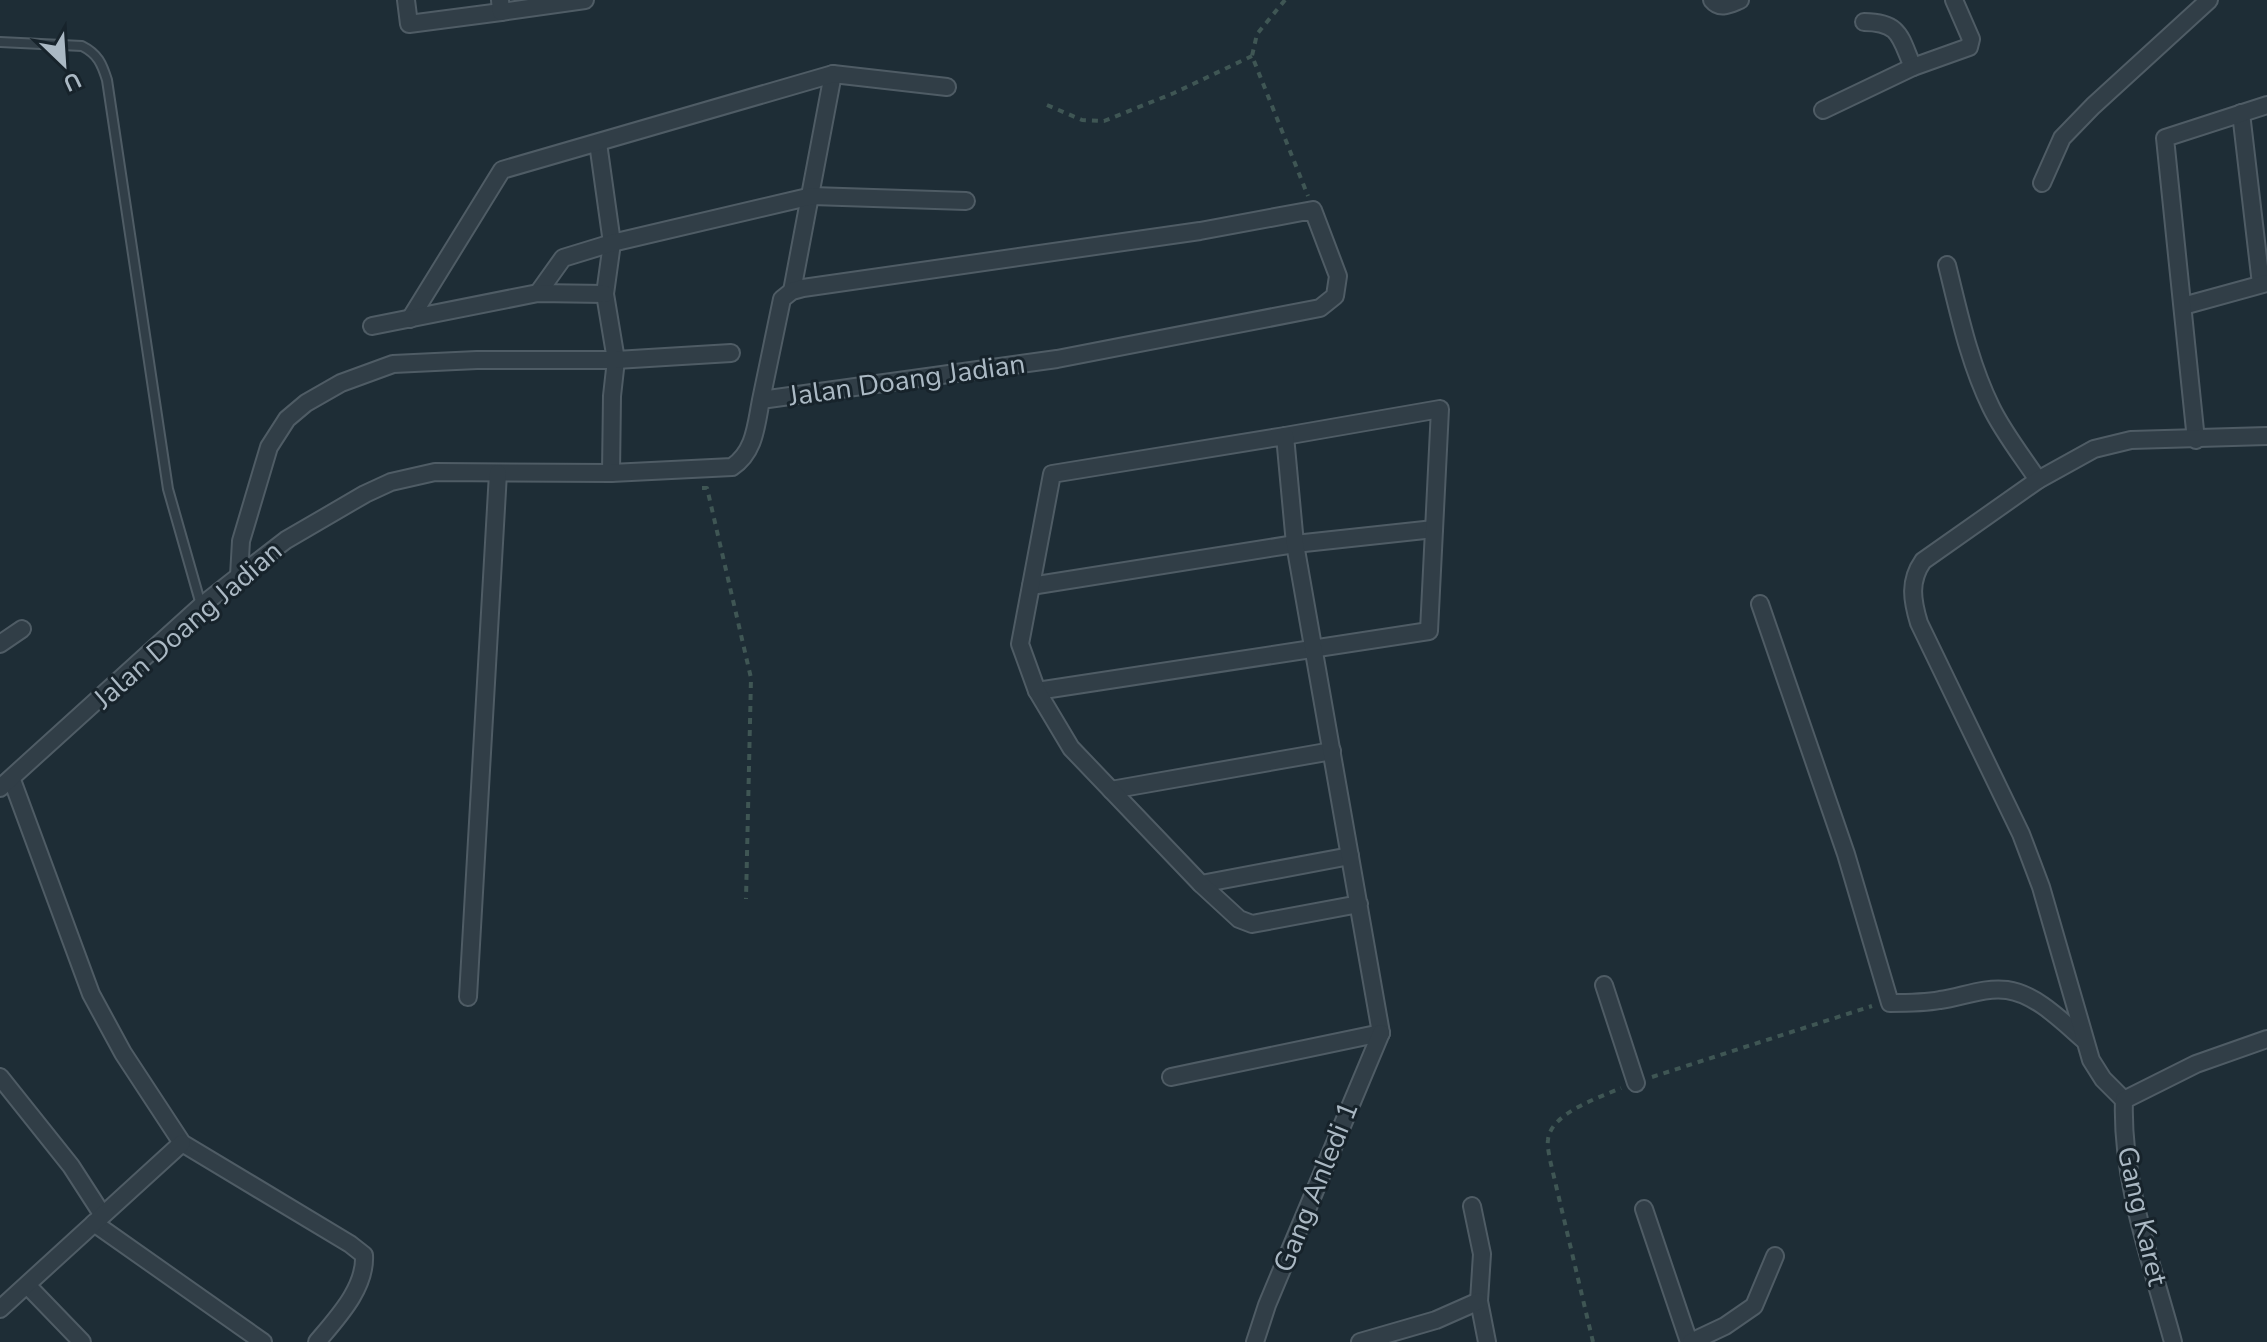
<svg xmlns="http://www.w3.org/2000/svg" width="2267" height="1342" font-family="'Nunito Sans',sans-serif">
<rect width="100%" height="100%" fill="#1e2d36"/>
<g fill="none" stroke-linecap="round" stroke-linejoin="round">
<!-- service casing -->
<g stroke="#4f5c65" stroke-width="12">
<path id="service" d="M 0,42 L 82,46 C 98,54 102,64 107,80 L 168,489 L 201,605"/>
</g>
<!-- minor casing -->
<g stroke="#4f5c65" stroke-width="20">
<g id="minor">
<path d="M 406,0 L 409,24 L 501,12"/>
<path d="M 500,0 L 501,12 L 585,0"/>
<path d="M 1712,0 C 1720,10 1730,4 1740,0"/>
<path d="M 1864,22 C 1901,22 1900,38 1913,67"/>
<path d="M 1823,110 L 1913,67 L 1969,47 L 1971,39 L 1954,0"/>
<path d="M 2241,113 L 2261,284"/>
<path d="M 598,143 L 612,243 L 605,294 L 616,360 L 612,396 L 611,473"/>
<path d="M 2042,183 L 2062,138 L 2093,106 L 2209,0"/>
<path d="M 1947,265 C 1959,313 1969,362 1991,407 C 2003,432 2022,456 2038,480"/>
<path d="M 792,291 L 833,74"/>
<path d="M 538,293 L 563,258 L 612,243 L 812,196 L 966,201"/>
<path d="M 2183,306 L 2267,283"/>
<path d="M 410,319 L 502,170 L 833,74 L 947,87"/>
<path d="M 372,326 L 538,293 L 605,294"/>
<path d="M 2196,440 L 2165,138 L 2267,105"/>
<path d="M 239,576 L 241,541 L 269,447 L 287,419 L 306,403 L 341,383 L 393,364 L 477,360 L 616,360 L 731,353"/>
<path d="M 1031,586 L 1295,544 L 1434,529"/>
<path d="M 1760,604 L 1846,854 L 1890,1003 C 1907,1003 1924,1003 1940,1000 C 1962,997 1984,987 2007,990 C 2036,994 2062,1021 2084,1040"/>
<path d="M 0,644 L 22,629"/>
<path d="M 1037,691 L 1429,631 L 1440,409 L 1285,436"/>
<path d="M 12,780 L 91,994 L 123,1053 L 182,1143 L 350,1244 L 364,1255 C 366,1288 337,1318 317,1342"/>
<path d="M 0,788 L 201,606 L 239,576 L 286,540 L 365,494 L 391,482 L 435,472 L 611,473 L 732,467 C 755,452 756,425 761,400 L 1057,359 L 1320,308 L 1335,296 L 1338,276 L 1313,210 L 1200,231 L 803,288 L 792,291 L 782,299 L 761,400"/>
<path d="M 1111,790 L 1332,751"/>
<path d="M 1201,884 L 1350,856"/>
<path d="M 1359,904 L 1252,924 L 1239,919 L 1201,884 L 1071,748 L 1037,691 L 1020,644 L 1052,474 L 1285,436 L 1295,544 L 1381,1033"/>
<path d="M 1604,985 L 1636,1083"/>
<path d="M 468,997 L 498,473"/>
<path d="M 0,1077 L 71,1166 L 102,1214"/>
<path d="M 1171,1077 L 1381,1033"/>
<path d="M 2124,1100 L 2103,1079 L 2091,1060 L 2041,887 L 2021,834 L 1919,623 C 1912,600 1909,581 1923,561 L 2038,480 L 2094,449 L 2131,440 L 2267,436"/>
<path d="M 1472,1206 L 1482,1254 L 1479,1301 L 1487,1342"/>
<path d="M 1644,1209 L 1689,1342"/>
<path d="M 94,1223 L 263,1342"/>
<path d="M 27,1285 L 82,1342"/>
<path d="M 0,1309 L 182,1143"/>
<path d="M 1255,1342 L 1267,1305 L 1381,1033"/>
<path d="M 1360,1342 L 1436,1320 L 1479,1301"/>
<path d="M 1691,1342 L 1725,1326 L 1754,1306 L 1775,1256"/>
<path d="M 2173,1342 C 2152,1263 2121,1182 2124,1100 L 2196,1064 L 2267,1039"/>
</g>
</g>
<!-- path -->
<g stroke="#3f5654" stroke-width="4" stroke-dasharray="6 6" stroke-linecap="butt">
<path d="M 1285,0 L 1257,34 L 1252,56 L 1308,196"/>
<path d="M 1047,105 L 1082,120 L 1104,121 L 1174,93 L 1252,56"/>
<path d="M 702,488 L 707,488 L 751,678 L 746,899"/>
<path d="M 1652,1077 L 1872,1006"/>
<path d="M 1593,1342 L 1550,1160 C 1549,1153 1547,1146 1548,1140 C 1550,1113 1601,1097 1621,1088"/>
</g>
<!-- service -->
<use href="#service" stroke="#313e47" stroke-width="8"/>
<!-- minor -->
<use href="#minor" stroke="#313e47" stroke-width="16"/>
</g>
<g text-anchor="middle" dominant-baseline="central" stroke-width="6" stroke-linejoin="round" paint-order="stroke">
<!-- street labels -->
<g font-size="28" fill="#abb9c4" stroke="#17232b">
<text transform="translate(907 380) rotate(-8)">Jalan Doang Jadian</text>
<text transform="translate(188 625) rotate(-41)">Jalan Doang Jadian</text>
<text transform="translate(1316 1187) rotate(-68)">Gang Anledi 1</text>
<text transform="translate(2142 1216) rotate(77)">Gang Karet</text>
</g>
</g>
<!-- north arrow -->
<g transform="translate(64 64) rotate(155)" stroke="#17232b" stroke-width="6" paint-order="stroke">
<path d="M0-6L14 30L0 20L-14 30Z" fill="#abb9c4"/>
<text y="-12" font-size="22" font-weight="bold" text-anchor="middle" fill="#abb9c4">U</text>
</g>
</svg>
